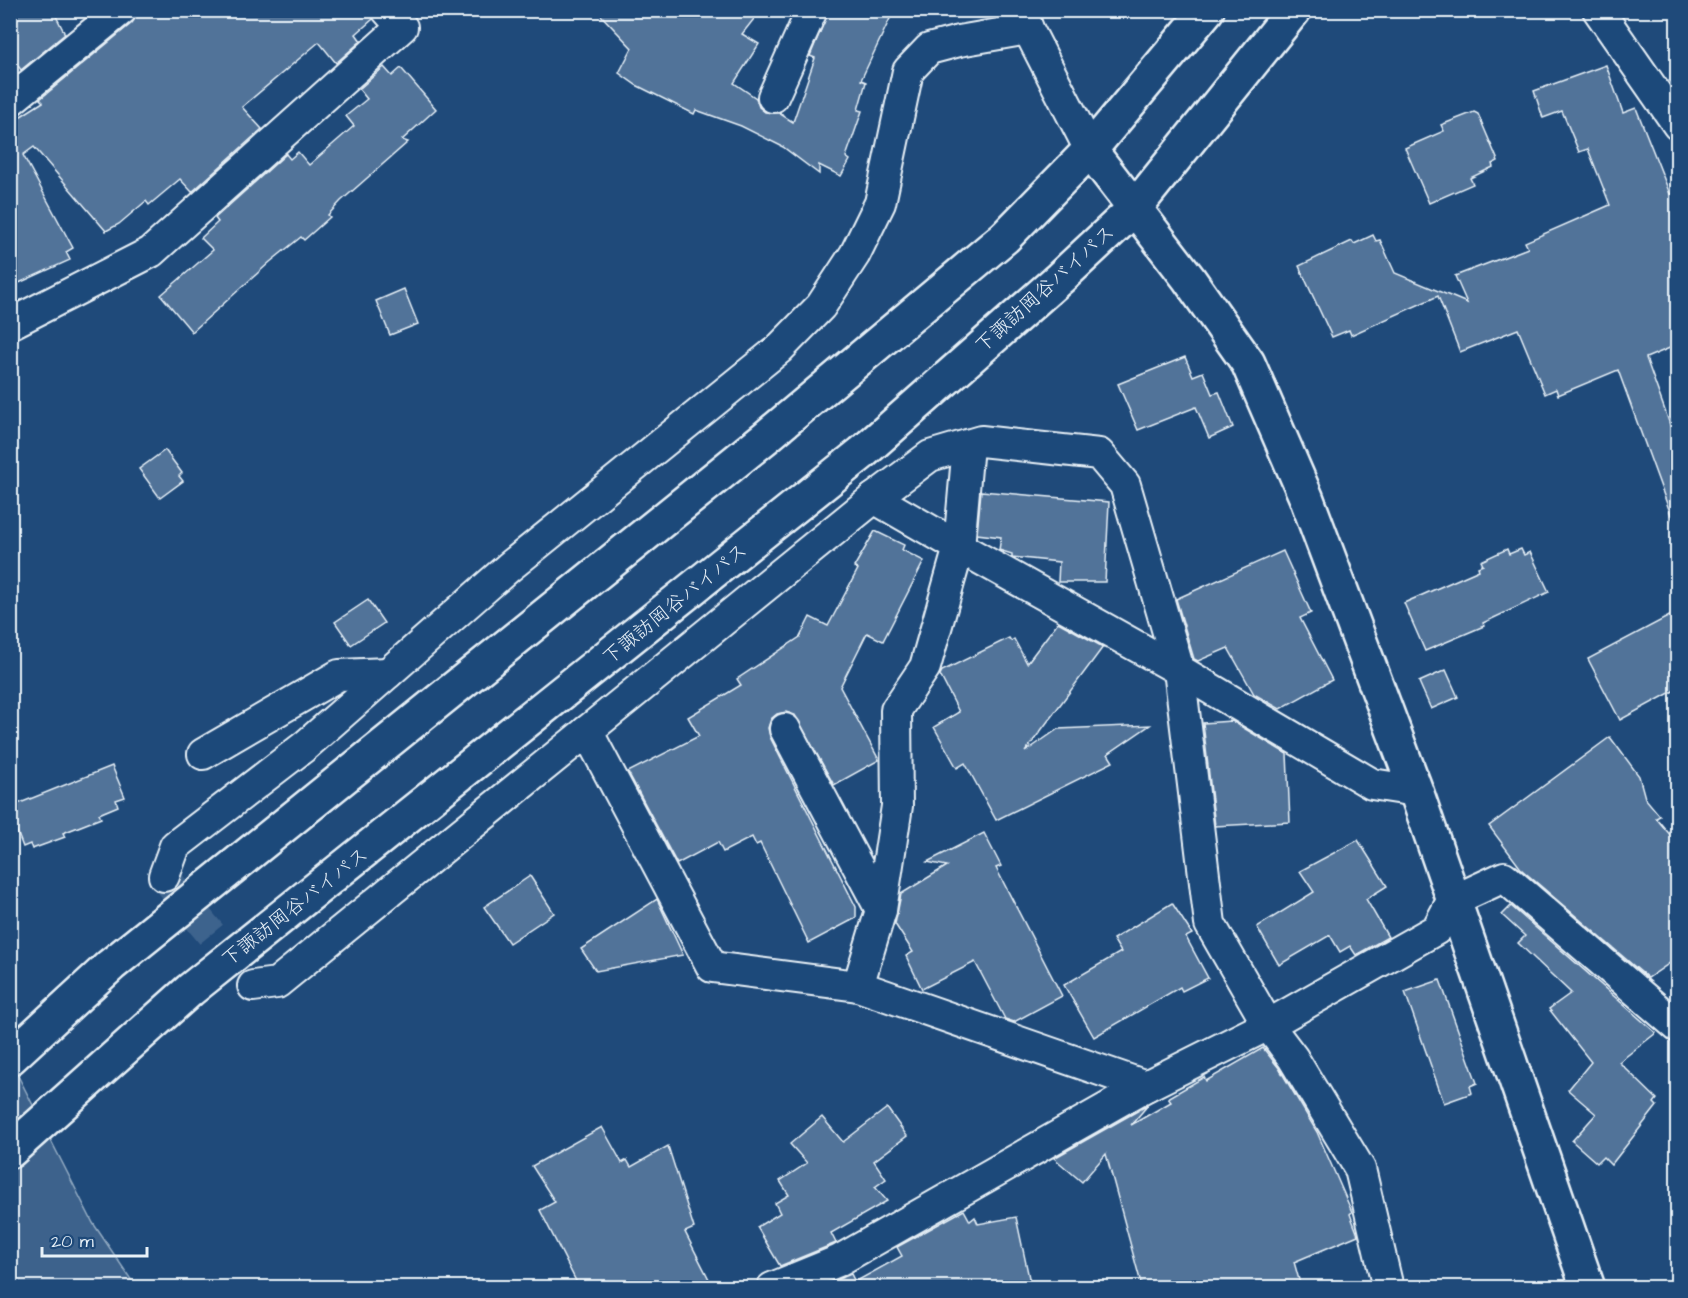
<svg xmlns="http://www.w3.org/2000/svg" width="1688" height="1298" font-family="'Architects Daughter','Klee One',sans-serif">
<rect width="100%" height="100%" fill="#1f4a7a"/>
<filter id="ink" filterUnits="userSpaceOnUse"><feTurbulence type="fractalNoise" baseFrequency=".0167" numOctaves="2"/><feDisplacementMap in="SourceGraphic" scale="12" xChannelSelector="R" yChannelSelector="G"/><feConvolveMatrix kernelMatrix="1 2 1 2 8 2 1 2 1" color-interpolation-filters="sRGB"/></filter>
<g filter="url(#ink)">
<!-- green -->
<path fill="#3c628c" stroke="#92aac2" stroke-width="1.5" d="M 10,1060 L 93,1223 L 136,1287 L 11,1287 Z"/>
<!-- building -->
<g fill="#517399" stroke="#e8f1f8" stroke-width="1.5">
<path d="M 10,10 L 53,10 L 65,34 L 21,70 L 10,55 Z"/>
<path d="M 141,10 L 370,10 L 373,19 L 356,34 L 361,41 L 336,63 L 319,42 L 242,107 L 262,129 L 192,192 L 180,179 L 149,205 L 146,201 L 119,224 L 106,231 L 34,147 L 23,155 L 73,248 L 66,252 L 70,260 L 10,287 L 10,123 L 43,102 L 40,99 L 132,23 Z"/>
<path d="M 596,10 L 761,10 L 742,34 L 759,44 L 734,83 L 756,98 L 759,107 L 765,112 L 779,113 L 793,122 L 815,58 L 810,56 L 829,10 L 894,10 L 861,80 L 866,82 L 858,110 L 862,111 L 846,157 L 850,160 L 841,176 L 819,165 L 819,174 L 783,147 L 741,126 L 696,110 L 694,114 L 636,85 L 619,73 L 632,48 Z"/>
<path d="M 1606,65 L 1623,113 L 1636,108 L 1670,194 L 1677,191 L 1677,345 L 1646,358 L 1677,444 L 1677,523 L 1674,523 L 1618,370 L 1558,395 L 1556,389 L 1545,394 L 1518,329 L 1460,352 L 1438,296 L 1351,335 L 1349,330 L 1332,337 L 1299,266 L 1352,241 L 1354,244 L 1373,235 L 1376,241 L 1380,240 L 1395,273 L 1467,303 L 1455,276 L 1528,248 L 1525,242 L 1610,205 L 1588,149 L 1579,152 L 1562,111 L 1543,118 L 1534,91 Z"/>
<path d="M 384,67 L 392,76 L 401,68 L 436,109 L 402,140 L 408,142 L 341,201 L 328,215 L 330,217 L 304,240 L 301,237 L 270,262 L 192,332 L 161,295 L 213,250 L 201,238 L 218,222 L 215,218 L 286,154 L 290,159 L 298,152 L 309,165 L 354,126 L 346,116 L 367,99 L 359,89 Z"/>
<path d="M 1474,112 L 1478,114 L 1498,161 L 1492,164 L 1493,167 L 1470,178 L 1473,184 L 1429,203 L 1405,148 L 1444,131 L 1441,125 Z"/>
<path d="M 404,289 L 418,324 L 390,335 L 376,301 Z"/>
<path d="M 1185,357 L 1193,376 L 1203,372 L 1212,394 L 1219,392 L 1233,427 L 1209,438 L 1196,407 L 1138,430 L 1118,384 Z"/>
<path d="M 165,450 L 182,473 L 179,476 L 183,481 L 160,498 L 139,469 Z"/>
<path d="M 981,491 L 1109,502 L 1105,582 L 1058,582 L 1059,562 L 1012,557 L 1012,554 L 999,550 L 1001,537 L 977,534 Z"/>
<path d="M 875,531 L 904,545 L 902,550 L 924,561 L 883,641 L 867,633 L 840,687 L 879,760 L 834,785 L 795,715 L 786,712 L 777,714 L 771,719 L 768,728 L 770,737 L 856,907 L 856,918 L 809,943 L 760,843 L 756,845 L 752,837 L 723,852 L 718,842 L 677,864 L 628,772 L 699,736 L 688,717 L 741,685 L 737,679 L 800,637 L 810,617 L 828,626 L 858,569 L 854,567 Z"/>
<path d="M 1507,549 L 1509,554 L 1521,549 L 1524,555 L 1530,552 L 1549,592 L 1483,623 L 1484,626 L 1425,651 L 1404,603 L 1479,570 L 1478,567 L 1483,565 L 1481,561 Z"/>
<path d="M 1283,551 L 1311,613 L 1300,618 L 1332,680 L 1280,709 L 1254,694 L 1228,648 L 1198,661 L 1194,659 L 1176,599 Z"/>
<path d="M 368,600 L 384,623 L 351,645 L 335,622 Z"/>
<path d="M 1677,612 L 1677,689 L 1620,720 L 1588,659 Z"/>
<path d="M 1058,622 L 1103,647 L 1025,752 L 1058,729 L 1150,725 L 1108,754 L 1113,762 L 996,820 L 965,763 L 957,768 L 934,727 L 959,712 L 940,675 L 942,671 L 1009,638 L 1011,641 L 1014,639 L 1027,663 Z"/>
<path d="M 1446,670 L 1458,697 L 1431,709 L 1419,682 Z"/>
<path d="M 1232,721 L 1287,754 L 1290,822 L 1215,826 L 1203,723 Z"/>
<path d="M 1610,737 L 1639,776 L 1645,798 L 1660,816 L 1656,818 L 1677,843 L 1677,958 L 1648,978 L 1522,870 L 1489,826 Z"/>
<path d="M 112,766 L 125,797 L 116,800 L 118,806 L 99,814 L 101,818 L 63,833 L 65,837 L 32,849 L 30,844 L 23,847 L 10,814 L 10,807 Z"/>
<path d="M 984,833 L 1001,866 L 996,868 L 1062,996 L 1014,1022 L 1005,1019 L 975,962 L 922,989 L 906,956 L 913,952 L 895,924 L 901,894 L 947,866 L 927,862 Z"/>
<path d="M 1358,840 L 1387,886 L 1366,899 L 1388,937 L 1356,955 L 1350,946 L 1340,952 L 1330,935 L 1279,965 L 1257,927 L 1314,892 L 1300,871 Z"/>
<path d="M 530,876 L 554,913 L 509,943 L 484,907 Z"/>
<path d="M 657,899 L 683,955 L 596,971 L 581,949 Z"/>
<path d="M 1172,903 L 1192,934 L 1186,937 L 1208,978 L 1182,991 L 1180,987 L 1094,1037 L 1064,985 L 1121,952 L 1113,939 Z"/>
<path d="M 1511,906 L 1656,1033 L 1619,1062 L 1657,1099 L 1654,1103 L 1657,1106 L 1611,1165 L 1603,1157 L 1597,1163 L 1572,1141 L 1596,1114 L 1568,1090 L 1591,1062 L 1549,1009 L 1571,993 L 1518,943 L 1525,936 L 1502,915 Z"/>
<path d="M 1440,980 L 1477,1083 L 1470,1086 L 1472,1093 L 1444,1103 L 1405,992 Z"/>
<path d="M 1263,1048 L 1279,1068 L 1317,1132 L 1352,1212 L 1350,1214 L 1358,1235 L 1294,1262 L 1301,1287 L 1142,1287 L 1106,1154 L 1082,1182 L 1054,1158 L 1148,1105 L 1131,1125 L 1171,1102 L 1168,1098 L 1204,1077 L 1206,1081 Z"/>
<path d="M 887,1108 L 907,1136 L 874,1161 L 886,1179 L 875,1187 L 887,1201 L 831,1233 L 836,1243 L 780,1266 L 757,1227 L 780,1213 L 775,1203 L 789,1195 L 780,1181 L 807,1163 L 790,1144 L 822,1117 L 843,1142 Z"/>
<path d="M 602,1127 L 622,1163 L 627,1160 L 631,1167 L 668,1146 L 694,1228 L 685,1232 L 713,1287 L 579,1287 L 540,1210 L 555,1202 L 532,1166 Z"/>
<path d="M 964,1210 L 970,1221 L 975,1217 L 978,1224 L 1016,1217 L 1031,1287 L 819,1287 L 851,1274 L 855,1282 L 902,1256 L 897,1247 Z"/>
</g>
<g fill="none" stroke-linecap="round" stroke-linejoin="round">
<!-- street-tunnel -->
<path stroke="#3d638d" stroke-width="30" stroke-dasharray="30 15" stroke-linecap="butt" d="M 164,876 L 253,986"/>
<!-- street casing -->
<g stroke="#e8f1f8" stroke-width="34">
<g id="street">
<path d="M 1022,10 L 1028,29 L 1090,150"/>
<path d="M 1598,10 L 1678,125"/>
<path d="M 773,97 L 812,10"/>
<path d="M 10,101 L 121,10"/>
<path d="M 10,324 L 151,252 L 402,27 L 387,10"/>
<path d="M 968,445 L 959,547 L 1179,670 L 1372,784 L 1416,791"/>
<path d="M 874,498 L 959,547 L 925,667 L 896,710 L 897,806 L 881,910"/>
<path d="M 587,731 L 712,967 L 858,986 L 881,910 L 785,729"/>
<path d="M 203,754 L 339,675 L 388,673"/>
<path d="M 164,876 L 175,846 L 305,746 L 509,567 L 779,349 L 821,306 L 855,254 L 880,203 L 908,71 L 929,49 L 959,41 L 1028,29"/>
<path d="M 253,986 L 277,983 L 874,498 L 930,456 L 981,441 L 1099,454 L 1125,485 L 1179,670 L 1210,924 L 1268,1025 L 1293,1058 L 1360,1169 L 1388,1288"/>
<path d="M 858,986 L 1146,1086"/>
<path d="M 772,1288 L 838,1261 L 1146,1086 L 1268,1025 L 1437,929 L 1452,901 L 1504,877 L 1678,1027"/>
</g>
</g>
<!-- secondary casing -->
<g stroke="#e8f1f8" stroke-width="38">
<path id="secondary" d="M 1090,150 L 1189,279 L 1248,363 L 1306,497 L 1416,791 L 1588,1288"/>
</g>
<!-- highway casing -->
<g stroke="#e8f1f8" stroke-width="38">
<g id="highway">
<path d="M 10,1058 L 111,965 L 766,437 L 1005,237 L 1090,150 L 1207,10"/>
<path d="M 10,1151 L 190,990 L 862,453 L 1060,278 L 1134,209 L 1294,10"/>
</g>
</g>
<!-- street -->
<use href="#street" stroke="#1f4a7a" stroke-width="30"/>
<!-- secondary -->
<use href="#secondary" stroke="#1f4a7a" stroke-width="33"/>
<!-- highway -->
<use href="#highway" stroke="#1f4a7a" stroke-width="33"/>
</g>
</g>
<g text-anchor="middle" dominant-baseline="central" stroke-width="4.5" stroke-linejoin="round" paint-order="stroke">
<!-- street labels -->
<g font-size="20" fill="#e8f1f8" stroke="#1f4a7a">
<text transform="translate(1045 289) rotate(-42)">下諏訪岡谷バイパス</text>
<text transform="translate(675 604) rotate(-39)">下諏訪岡谷バイパス</text>
<text transform="translate(295 907) rotate(-38)">下諏訪岡谷バイパス</text>
</g>
</g>
<!-- margin -->
<rect width="1688" height="1298" fill="none" stroke="#1f4a7a" stroke-width="36"/>
<rect x="18" y="18" width="1652" height="1262" fill="none" stroke="#e8f1f8" stroke-width="2" filter="url(#ink)"/>
<!-- scale -->
<path d="M42 1247v9h105v-9" fill="none" stroke="#e8f1f8" stroke-width="3"/>
<text x="51" y="1247" font-size="18" fill="#e8f1f8" stroke="#1f4a7a" stroke-width="4.5" paint-order="stroke">20 m</text>
</svg>
